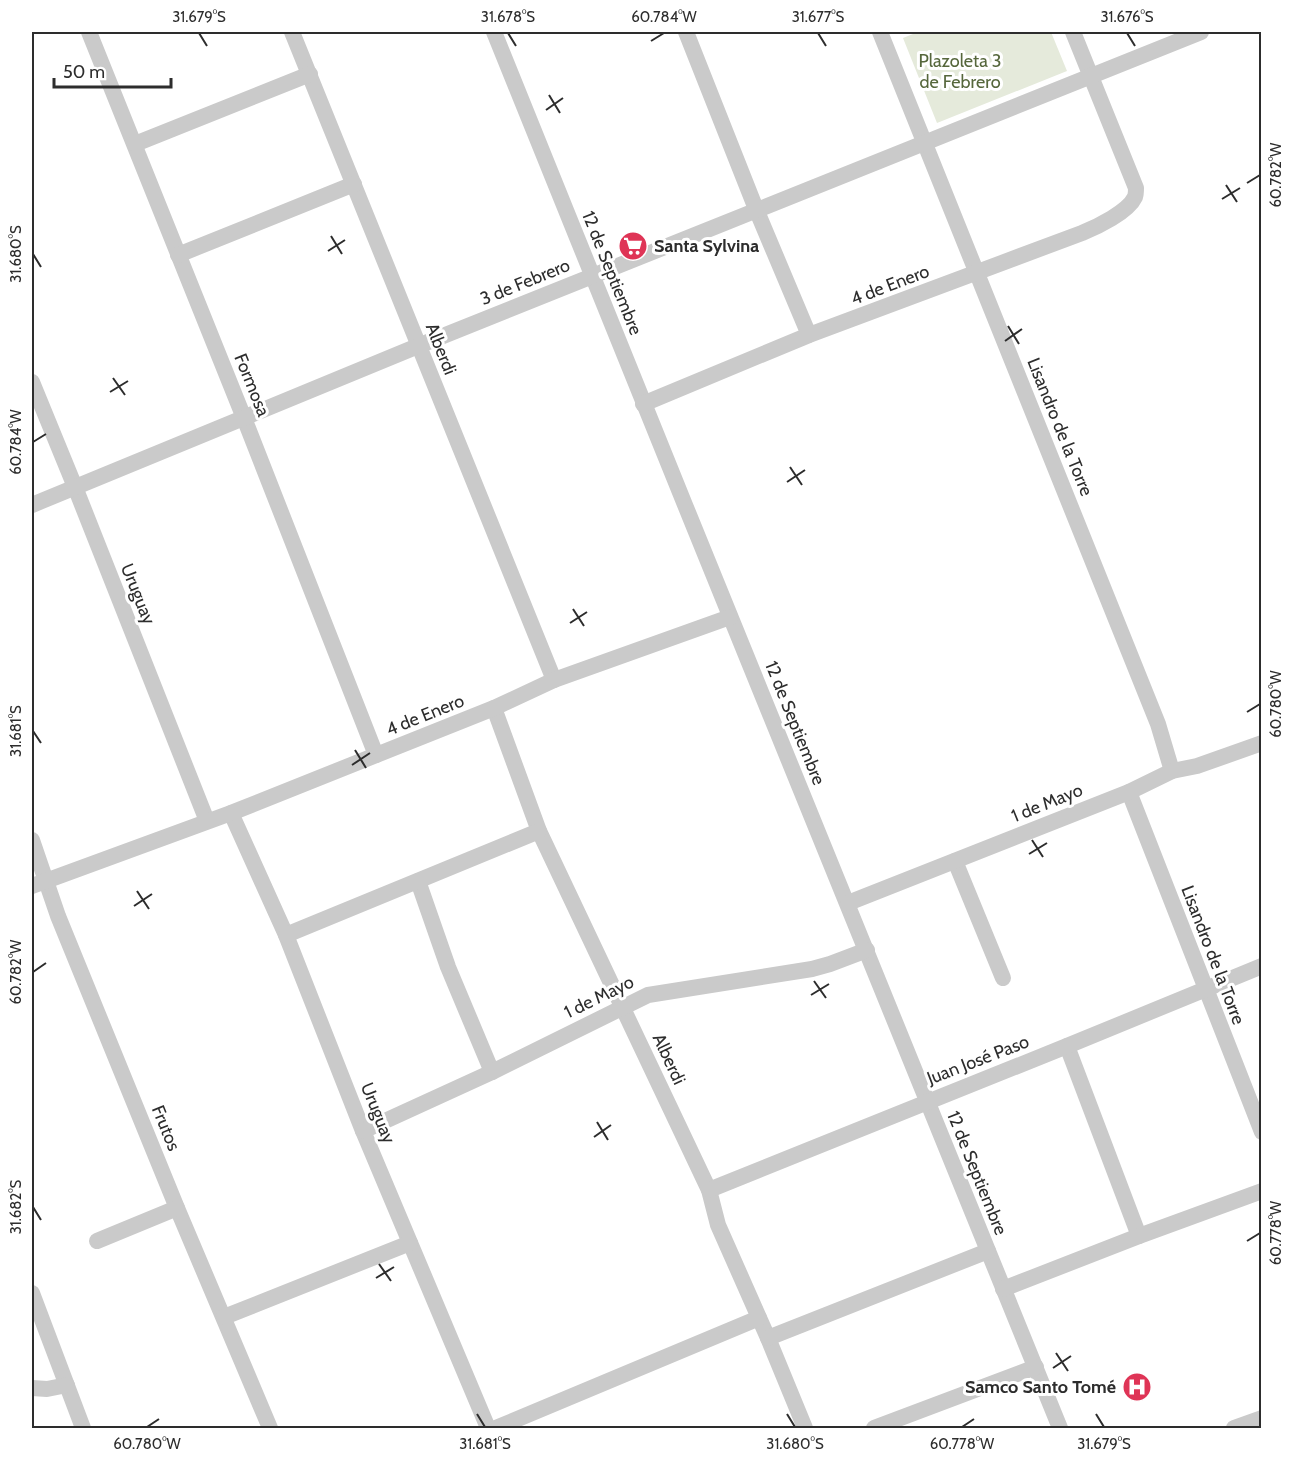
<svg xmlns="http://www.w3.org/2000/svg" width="1293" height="1460" font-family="Cabin,sans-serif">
<rect width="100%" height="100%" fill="#fff"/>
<!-- green -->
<path fill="#e5eadb" d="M 918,32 L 1051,32 L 1067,71 L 937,123 L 903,38 Z"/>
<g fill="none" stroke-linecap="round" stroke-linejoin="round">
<!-- minor -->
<g stroke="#cacaca" stroke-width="16">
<path d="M 89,32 L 244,418 L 376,755"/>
<path d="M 292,32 L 554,680"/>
<path d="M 494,32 C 681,498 872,963 1060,1428"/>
<path d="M 686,32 L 756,209 L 809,335"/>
<path d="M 880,32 L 1158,724 L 1172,771"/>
<path d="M 135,144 L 310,74"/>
<path d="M 178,255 L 354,184"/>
<path d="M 32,382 L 75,487 L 207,821"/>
<path d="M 643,404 L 809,335 L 1082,233 C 1097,227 1128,212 1135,197 C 1136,194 1136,192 1136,188 L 1073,32"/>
<path d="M 32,505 L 418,346 L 1201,32"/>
<path d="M 494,708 L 539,831 L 709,1190 L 718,1225 L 768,1338 L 805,1428"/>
<path d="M 1129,792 L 1262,1132"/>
<path d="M 231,813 L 286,935 L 363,1131 L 488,1428"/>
<path d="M 32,840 L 58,916 L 177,1208 L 270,1428"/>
<path d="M 955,861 L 1003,978"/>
<path d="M 418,881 L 448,967 L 492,1072"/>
<path d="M 32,886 L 231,813 L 494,708 L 554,680 L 730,617"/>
<path d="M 848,903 L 1129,792 L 1172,771 L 1197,766 L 1262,743"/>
<path d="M 286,935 L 539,831"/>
<path d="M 1067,1046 L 1139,1236"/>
<path d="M 363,1131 L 492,1072 L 648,995 L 812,969 L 830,964 L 867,950"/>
<path d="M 709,1190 L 1067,1046 L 1262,966"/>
<path d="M 97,1241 L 177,1208"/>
<path d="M 1003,1289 L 1139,1236 L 1262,1191"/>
<path d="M 32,1293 L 83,1428"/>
<path d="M 224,1317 L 410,1243"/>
<path d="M 768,1338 L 988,1251"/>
<path d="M 32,1388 L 47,1389 L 67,1385"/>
<path d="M 496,1428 L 759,1318"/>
<path d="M 874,1428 L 1036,1367"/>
<path d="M 1234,1428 L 1262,1418"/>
</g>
</g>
<!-- ticks -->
<path fill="none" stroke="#2d2d2d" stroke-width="2" d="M 199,33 L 207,46M 508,33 L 516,46M 818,33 L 826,46M 1127,33 L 1135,46M 651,41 L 664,33M 549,95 L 560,113M 546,110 L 563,98M 1247,183 L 1260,175M 1226,185 L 1237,202M 1222,199 L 1240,188M 331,236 L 342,254M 328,251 L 345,240M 33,254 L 41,267M 1008,326 L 1019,344M 1005,341 L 1022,329M 113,378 L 125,395M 110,392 L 128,381M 33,442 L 46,434M 790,467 L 802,485M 787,482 L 805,470M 573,609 L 584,626M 570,623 L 587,612M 1247,712 L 1260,704M 33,731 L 41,743M 355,750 L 366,768M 352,765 L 370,753M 1032,840 L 1043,857M 1029,854 L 1047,843M 137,891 L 149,909M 134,906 L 152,894M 33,972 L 46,963M 814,981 L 826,998M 811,995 L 829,984M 597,1122 L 608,1140M 594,1137 L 611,1125M 33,1207 L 41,1220M 1247,1241 L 1260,1233M 379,1264 L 391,1281M 376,1278 L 394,1267M 1056,1353 L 1068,1371M 1053,1368 L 1071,1356M 477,1414 L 485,1427M 787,1414 L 795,1427M 1096,1414 L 1104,1427M 147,1427 L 159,1419M 962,1427 L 974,1419"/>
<!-- icons -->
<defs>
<g id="supermarket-disc" transform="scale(1.5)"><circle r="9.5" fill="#df3456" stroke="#fff"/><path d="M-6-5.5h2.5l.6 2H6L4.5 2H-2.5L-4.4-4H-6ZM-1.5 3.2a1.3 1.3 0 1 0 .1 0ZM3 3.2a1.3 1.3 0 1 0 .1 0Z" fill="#fff"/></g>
<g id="hospital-disc" transform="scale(1.5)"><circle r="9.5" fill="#df3456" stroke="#fff"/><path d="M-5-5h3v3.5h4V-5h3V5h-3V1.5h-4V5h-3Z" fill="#fff"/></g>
</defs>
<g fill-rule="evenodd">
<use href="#supermarket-disc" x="633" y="246"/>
<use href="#hospital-disc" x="1137" y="1387"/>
</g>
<g text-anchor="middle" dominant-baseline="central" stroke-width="6" stroke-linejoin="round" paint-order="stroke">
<!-- park labels -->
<g font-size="18" fill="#56673c" stroke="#fff">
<text x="960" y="61">Plazoleta 3<tspan x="960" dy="21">de Febrero</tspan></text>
</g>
<!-- poi labels -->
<g font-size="18" font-weight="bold" fill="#2d2d2d" stroke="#fff" text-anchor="start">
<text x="654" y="246">Santa Sylvina</text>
<text x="1116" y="1387" text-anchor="end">Samco Santo Tomé</text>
</g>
<!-- street labels -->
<g font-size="18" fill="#2d2d2d" stroke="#fff">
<text transform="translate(612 273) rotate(68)">12 de Septiembre</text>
<text transform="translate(525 282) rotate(-22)">3 de Febrero</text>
<text transform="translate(890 285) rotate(-21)">4 de Enero</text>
<text transform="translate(441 349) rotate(68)">Alberdi</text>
<text transform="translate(252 385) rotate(68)">Formosa</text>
<text transform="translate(1060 427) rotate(68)">Lisandro de la Torre</text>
<text transform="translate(138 594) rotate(68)">Uruguay</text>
<text transform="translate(425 715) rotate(-22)">4 de Enero</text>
<text transform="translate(795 723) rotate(68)">12 de Septiembre</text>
<text transform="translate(1047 803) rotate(-22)">1 de Mayo</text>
<text transform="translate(1213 955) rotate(69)">Lisandro de la Torre</text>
<text transform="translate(599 997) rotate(-26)">1 de Mayo</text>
<text transform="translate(669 1059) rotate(65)">Alberdi</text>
<text transform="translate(978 1060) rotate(-21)">Juan José Paso</text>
<text transform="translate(378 1113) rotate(68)">Uruguay</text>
<text transform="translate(166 1128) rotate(68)">Frutos</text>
<text transform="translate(977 1173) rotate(68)">12 de Septiembre</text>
</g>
</g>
<!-- border -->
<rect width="1293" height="1460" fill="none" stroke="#ffffff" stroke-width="66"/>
<!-- scale -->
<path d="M54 78v9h117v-9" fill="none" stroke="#2d2d2d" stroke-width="3"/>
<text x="63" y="78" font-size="18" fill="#2d2d2d" stroke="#ffffff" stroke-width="4.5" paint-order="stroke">50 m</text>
<rect x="33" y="33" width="1227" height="1394" fill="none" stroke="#2d2d2d" stroke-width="2"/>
<g font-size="15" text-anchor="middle" fill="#2d2d2d">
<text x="199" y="22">31.679°S</text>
<text x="508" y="22">31.678°S</text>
<text x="664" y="22">60.784°W</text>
<text x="818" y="22">31.677°S</text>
<text x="1127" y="22">31.676°S</text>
<text transform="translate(1276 175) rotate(-90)" y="5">60.782°W</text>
<text transform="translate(16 254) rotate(-90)" y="5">31.680°S</text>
<text transform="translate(16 442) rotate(-90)" y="5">60.784°W</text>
<text transform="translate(1276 704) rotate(-90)" y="5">60.780°W</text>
<text transform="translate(16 731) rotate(-90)" y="5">31.681°S</text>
<text transform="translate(16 972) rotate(-90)" y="5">60.782°W</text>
<text transform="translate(16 1207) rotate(-90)" y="5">31.682°S</text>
<text transform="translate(1276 1233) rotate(-90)" y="5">60.778°W</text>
<text x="147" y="1449">60.780°W</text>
<text x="485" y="1449">31.681°S</text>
<text x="795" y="1449">31.680°S</text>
<text x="962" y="1449">60.778°W</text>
<text x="1104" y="1449">31.679°S</text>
</g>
</svg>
